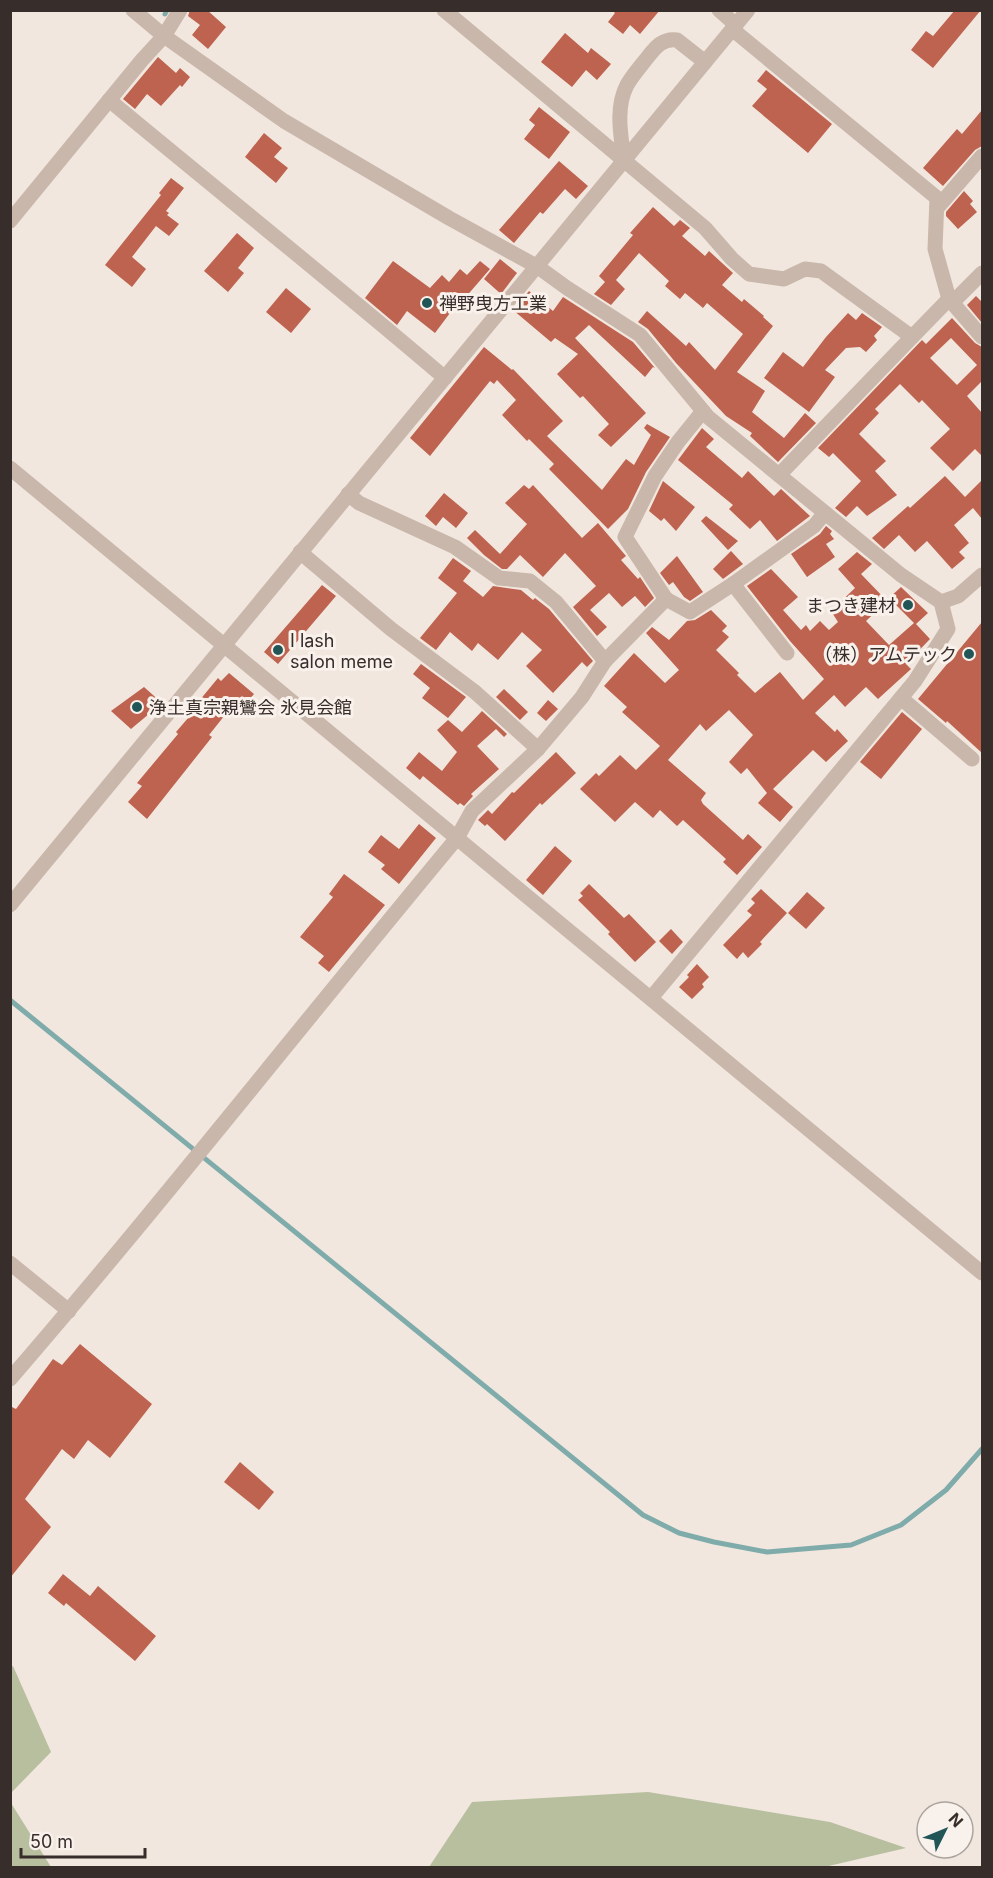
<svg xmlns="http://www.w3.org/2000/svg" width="993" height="1878" font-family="Inter,'Noto Sans JP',sans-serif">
<rect width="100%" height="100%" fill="#f1e7de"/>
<!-- green -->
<g fill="#b7bf9f">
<path d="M 13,1666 L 51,1752 L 11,1793 L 10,1668 Z"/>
<path d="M 648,1792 L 830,1822 L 906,1848 L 820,1868 L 429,1867 L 472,1802 Z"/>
<path d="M 10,1803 L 11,1803 L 51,1867 L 11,1867 Z"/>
</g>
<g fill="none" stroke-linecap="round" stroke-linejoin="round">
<!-- stream -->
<g stroke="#7facab" stroke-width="5">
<path d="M 165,14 L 167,10"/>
<path d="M 10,1000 L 643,1515 L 679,1533 L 714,1542 L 767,1552 L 851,1545 L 901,1525 L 946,1490 L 982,1449"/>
</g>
</g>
<!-- building -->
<g fill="#be634f" fill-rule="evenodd">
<path d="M 190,10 L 207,10 L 226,27 L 208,49 L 192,35 L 200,25 L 188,16 Z"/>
<path d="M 612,10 L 660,10 L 640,34 L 630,25 L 623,34 L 608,22 L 615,13 Z"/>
<path d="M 955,10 L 981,10 L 933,68 L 911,50 L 926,31 L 933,36 Z"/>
<path d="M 565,33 L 588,53 L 591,48 L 611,64 L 597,80 L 586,70 L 572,87 L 541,62 Z"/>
<path d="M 158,57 L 176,73 L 180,68 L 190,77 L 182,87 L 180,85 L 161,106 L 147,94 L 135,109 L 123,99 Z"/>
<path d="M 766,70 L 832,124 L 808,153 L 752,106 L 767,89 L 757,81 Z"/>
<path d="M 539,107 L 570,132 L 549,159 L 524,139 L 535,125 L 529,120 Z"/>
<path d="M 982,110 L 982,146 L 975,150 L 943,186 L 923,168 L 957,129 L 962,134 Z"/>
<path d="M 264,133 L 282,148 L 274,157 L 288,168 L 276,183 L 245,157 Z"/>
<path d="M 559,161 L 588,186 L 576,199 L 565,189 L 543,214 L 540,212 L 514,243 L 499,230 Z"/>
<path d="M 171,178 L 184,188 L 166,211 L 169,213 L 167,215 L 179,224 L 169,236 L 156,226 L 132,257 L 146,269 L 132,287 L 105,265 L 161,195 L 159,193 Z"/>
<path d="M 964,191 L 973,201 L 970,204 L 977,212 L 958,229 L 946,216 L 946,212 Z"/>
<path d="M 653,207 L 674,226 L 680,220 L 690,228 L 682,236 L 705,256 L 709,251 L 733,273 L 722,285 L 742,302 L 744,299 L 764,316 L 763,317 L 773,326 L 737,372 L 765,391 L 752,412 L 784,438 L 805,413 L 816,423 L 778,462 L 750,436 L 752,433 L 726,416 L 676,363 L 648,329 L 638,322 L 647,311 L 686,346 L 689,342 L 715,370 L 743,334 L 707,303 L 703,308 L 685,293 L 680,299 L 665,286 L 669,281 L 639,253 L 616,280 L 625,289 L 611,305 L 594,294 L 605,282 L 599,276 L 633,235 L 630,233 Z"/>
<path d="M 237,233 L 254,248 L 238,268 L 244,273 L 228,292 L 204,271 Z"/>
<path d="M 500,259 L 517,273 L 501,294 L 484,279 Z"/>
<path d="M 393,261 L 430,288 L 442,275 L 449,282 L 460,269 L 467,275 L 480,261 L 490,269 L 458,306 L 456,305 L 435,333 L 407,311 L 397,325 L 365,298 Z"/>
<path d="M 286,288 L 311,309 L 291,333 L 266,312 Z"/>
<path d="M 529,291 L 553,311 L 563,297 L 633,342 L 655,368 L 653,367 L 645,377 L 589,325 L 575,338 L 646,413 L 611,447 L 598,435 L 609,424 L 583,396 L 580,398 L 557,374 L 578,354 L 555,338 L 551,342 L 513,310 Z"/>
<path d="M 976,296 L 982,302 L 982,323 L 967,305 Z"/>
<path d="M 848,313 L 856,320 L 862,313 L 882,327 L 874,336 L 877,340 L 866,352 L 860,347 L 846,348 L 825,370 L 835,377 L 809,412 L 764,378 L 783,352 L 803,367 L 826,337 Z"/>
<path d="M 952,318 L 975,343 L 982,347 L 982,381 L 967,396 L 982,413 L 982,456 L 975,449 L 953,471 L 930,448 L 950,429 L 922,400 L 919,403 L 900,384 L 875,409 L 879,413 L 859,434 L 886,461 L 875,471 L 897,495 L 867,516 L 857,506 L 846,517 L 835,508 L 861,481 L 833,453 L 829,457 L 818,448 L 922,340 L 926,344 ZM 951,338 L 977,365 L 957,385 L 930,358 Z"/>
<path d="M 484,347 L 512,370 L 513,369 L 563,421 L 547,436 L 602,490 L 626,459 L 634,465 L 651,435 L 644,428 L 647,424 L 670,437 L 646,472 L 628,509 L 608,529 L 549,469 L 554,464 L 529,439 L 527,441 L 502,415 L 516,400 L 497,380 L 494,384 L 490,381 L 430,456 L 410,438 Z"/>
<path d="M 702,428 L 714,439 L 706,447 L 742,478 L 748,471 L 774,496 L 781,489 L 810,516 L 777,541 L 760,520 L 750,529 L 729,509 L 733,505 L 678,460 Z"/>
<path d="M 945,476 L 965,497 L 982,480 L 982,519 L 973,508 L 954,525 L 969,543 L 959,552 L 965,558 L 952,569 L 927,541 L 915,552 L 899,535 L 884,549 L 872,538 L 908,506 L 910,508 Z"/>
<path d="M 663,481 L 695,507 L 676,531 L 664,518 L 661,521 L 649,511 Z"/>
<path d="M 524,485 L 529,489 L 533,485 L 582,538 L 598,523 L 626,556 L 621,560 L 638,579 L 640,577 L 654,598 L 645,607 L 635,596 L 622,607 L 609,593 L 590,610 L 607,627 L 597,636 L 573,607 L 596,586 L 565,553 L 543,577 L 520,555 L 507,569 L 502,569 L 484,555 L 467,538 L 475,530 L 500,554 L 527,524 L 505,503 Z"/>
<path d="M 444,493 L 468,513 L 456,528 L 443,517 L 436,526 L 425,516 Z"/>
<path d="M 706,516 L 738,541 L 728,550 L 701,521 Z"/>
<path d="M 826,526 L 832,531 L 830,534 L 834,539 L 826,544 L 835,557 L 807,577 L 791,554 L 820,534 Z"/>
<path d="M 731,551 L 743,564 L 723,579 L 713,569 Z"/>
<path d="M 857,552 L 872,564 L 861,574 L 887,601 L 866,621 L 889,645 L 914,623 L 889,598 L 901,587 L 928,613 L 916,624 L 930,639 L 906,664 L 911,669 L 878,699 L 866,687 L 845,707 L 834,695 L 815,713 L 835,732 L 837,729 L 848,741 L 826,762 L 813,750 L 773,789 L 793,807 L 780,822 L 758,803 L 767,793 L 747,768 L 741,774 L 729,762 L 753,735 L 729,710 L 706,731 L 700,724 L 668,760 L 706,793 L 701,800 L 703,804 L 743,840 L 748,834 L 762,847 L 737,875 L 723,862 L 726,859 L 683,820 L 677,826 L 660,810 L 653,818 L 635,802 L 615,822 L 580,789 L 596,773 L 599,776 L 620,755 L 636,770 L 660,746 L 622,712 L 627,707 L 604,686 L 634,653 L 665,683 L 679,670 L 646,633 L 652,627 L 669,640 L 687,621 L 695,620 L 711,610 L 727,626 L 722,631 L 729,637 L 716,650 L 739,673 L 737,675 L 755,693 L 780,672 L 803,700 L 824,679 L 790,641 L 747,586 L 771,569 L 798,597 L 783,610 L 801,630 L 806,625 L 810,631 L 820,621 L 829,630 L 838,622 L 831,611 L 855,588 L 838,569 Z"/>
<path d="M 677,556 L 703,592 L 690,601 L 684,597 L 673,582 L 669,585 L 660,573 Z"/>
<path d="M 453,558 L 471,571 L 463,581 L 483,597 L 493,586 L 521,590 L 533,600 L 535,598 L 549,609 L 593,661 L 587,667 L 582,662 L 553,693 L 526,666 L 542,650 L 522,632 L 498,660 L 478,643 L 472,651 L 450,632 L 436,650 L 420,638 L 457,593 L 438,578 Z"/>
<path d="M 322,585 L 336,596 L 278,664 L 264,652 Z"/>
<path d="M 982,622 L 982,753 L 947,721 L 946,723 L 918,699 Z"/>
<path d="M 421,664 L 466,697 L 448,718 L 422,698 L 430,688 L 413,674 Z"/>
<path d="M 229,673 L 254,694 L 240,711 L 233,705 L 209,735 L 212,737 L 147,819 L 128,802 L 142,786 L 137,783 L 178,734 L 176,732 L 201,703 L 199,701 L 218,678 L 221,681 Z"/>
<path d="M 144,687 L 162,703 L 131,729 L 111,711 Z"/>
<path d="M 504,689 L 528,712 L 520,720 L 496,697 Z"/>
<path d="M 548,700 L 558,709 L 546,721 L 537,713 Z"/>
<path d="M 482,711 L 507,734 L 504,737 L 496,729 L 477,746 L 499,769 L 471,794 L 473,796 L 464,806 L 460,803 L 458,805 L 423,776 L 420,780 L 406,768 L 419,752 L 442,771 L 457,752 L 437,730 L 448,720 L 462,732 Z"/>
<path d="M 902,712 L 922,729 L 881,779 L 860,762 Z"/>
<path d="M 556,752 L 576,773 L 542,805 L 540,803 L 505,841 L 487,824 L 485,826 L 478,820 L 488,810 L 492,814 L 512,792 L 514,793 Z"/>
<path d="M 419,824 L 436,838 L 399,884 L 381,869 L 385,865 L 368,852 L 381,835 L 399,849 Z"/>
<path d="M 555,846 L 572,861 L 543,895 L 526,880 Z"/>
<path d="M 344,874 L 385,905 L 329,972 L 318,963 L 324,956 L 300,937 L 333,897 L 329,894 Z"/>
<path d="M 589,884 L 624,918 L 629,914 L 656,942 L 635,962 L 608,934 L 610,932 L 578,900 L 583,896 L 580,893 Z"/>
<path d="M 761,889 L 787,913 L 760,942 L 762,944 L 748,958 L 743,952 L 737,959 L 723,945 L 752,915 L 747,911 L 755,903 L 751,899 Z"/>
<path d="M 807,892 L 825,908 L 806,929 L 788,913 Z"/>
<path d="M 671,929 L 683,942 L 672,954 L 659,941 Z"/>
<path d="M 697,964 L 709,977 L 702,984 L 704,987 L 692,999 L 679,987 L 689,977 L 687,975 Z"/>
<path d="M 80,1344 L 152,1404 L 110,1458 L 88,1440 L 74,1459 L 62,1449 L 25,1499 L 51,1527 L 10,1578 L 10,1406 L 16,1409 L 53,1359 L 62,1365 Z"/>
<path d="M 240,1462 L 274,1492 L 259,1510 L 224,1482 Z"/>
<path d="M 63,1574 L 90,1596 L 98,1586 L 156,1636 L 135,1661 L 66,1603 L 64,1606 L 48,1593 Z"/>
</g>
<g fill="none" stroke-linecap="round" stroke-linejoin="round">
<!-- street -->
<g stroke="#c9b7ab" stroke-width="15">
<path d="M 133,10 L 164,36 L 284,121 L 449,218 L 538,267 L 567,288 L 640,335 L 708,417 L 901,575 L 941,602 L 948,629 L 915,681 L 651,998"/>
<path d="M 444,10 L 705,228 L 732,259 L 749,274 L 784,279 L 805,269 L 821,271 L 912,337 L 949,299 L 982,337"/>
<path d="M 719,10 L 736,25"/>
<path d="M 732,29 L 937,198 L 935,249 L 949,299"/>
<path d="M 109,100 C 221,193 335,284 445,378"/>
<path d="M 624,160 C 621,136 615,108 627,85 C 632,76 640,67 647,58 C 655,48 662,38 677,40 L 705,62"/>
<path d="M 937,208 L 982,156"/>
<path d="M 10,221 L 142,60 L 164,36 L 180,10"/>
<path d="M 952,303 L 982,273"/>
<path d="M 10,468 L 982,1273"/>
<path d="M 779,475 L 912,337"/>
<path d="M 348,494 L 359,503 L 455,547 L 499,578 L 530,581 L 556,602 L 605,661"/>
<path d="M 300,552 L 391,629 L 475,692 L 538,749"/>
<path d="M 733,584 L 814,526 L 825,513"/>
<path d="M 666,599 L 690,612 L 733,584 L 787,653"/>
<path d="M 941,602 L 958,596 L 982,575"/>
<path d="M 901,698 L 972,759"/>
<path d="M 10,905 L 748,10"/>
<path d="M 10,1263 L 69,1311"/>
<path d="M 10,1379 C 163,1202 307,1018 457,838 L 472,811 L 538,749 L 582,697 L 605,661 L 666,599 L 625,537 L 655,476 L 678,442 L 703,411"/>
</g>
</g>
<!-- markers -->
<g fill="#225656" stroke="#f9f1eb" stroke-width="2">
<circle cx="427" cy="303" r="6"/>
<circle cx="908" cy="605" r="6"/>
<circle cx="278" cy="650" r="6"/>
<circle cx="969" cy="654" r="6"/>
<circle cx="137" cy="707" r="6"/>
</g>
<g text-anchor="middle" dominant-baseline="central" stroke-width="6" stroke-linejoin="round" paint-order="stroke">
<!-- poi labels -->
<g font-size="18" fill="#372d2a" stroke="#f9f1eb" text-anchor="start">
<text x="439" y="303">禅野曳方工業</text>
<text x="896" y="605" text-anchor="end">まつき建材</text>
<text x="290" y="640">I lash<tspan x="290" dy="21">salon meme</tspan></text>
<text x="957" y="654" text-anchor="end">（株）アムテック</text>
<text x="149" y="707">浄土真宗親鸞会 氷見会館</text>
</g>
</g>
<!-- border -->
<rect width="993" height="1878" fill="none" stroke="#372d2a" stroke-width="24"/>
<!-- north arrow -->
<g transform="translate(945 1830) rotate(47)"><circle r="28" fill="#f9f1eb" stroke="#aba39e" stroke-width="1.5"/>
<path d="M0-4.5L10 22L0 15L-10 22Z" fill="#225656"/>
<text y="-9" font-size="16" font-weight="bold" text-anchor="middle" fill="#372d2a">N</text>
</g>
<!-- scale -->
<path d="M21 1848v9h124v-9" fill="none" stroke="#372d2a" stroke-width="3"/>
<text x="30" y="1848" font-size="18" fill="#372d2a" stroke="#f9f1eb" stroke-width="4.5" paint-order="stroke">50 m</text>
</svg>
